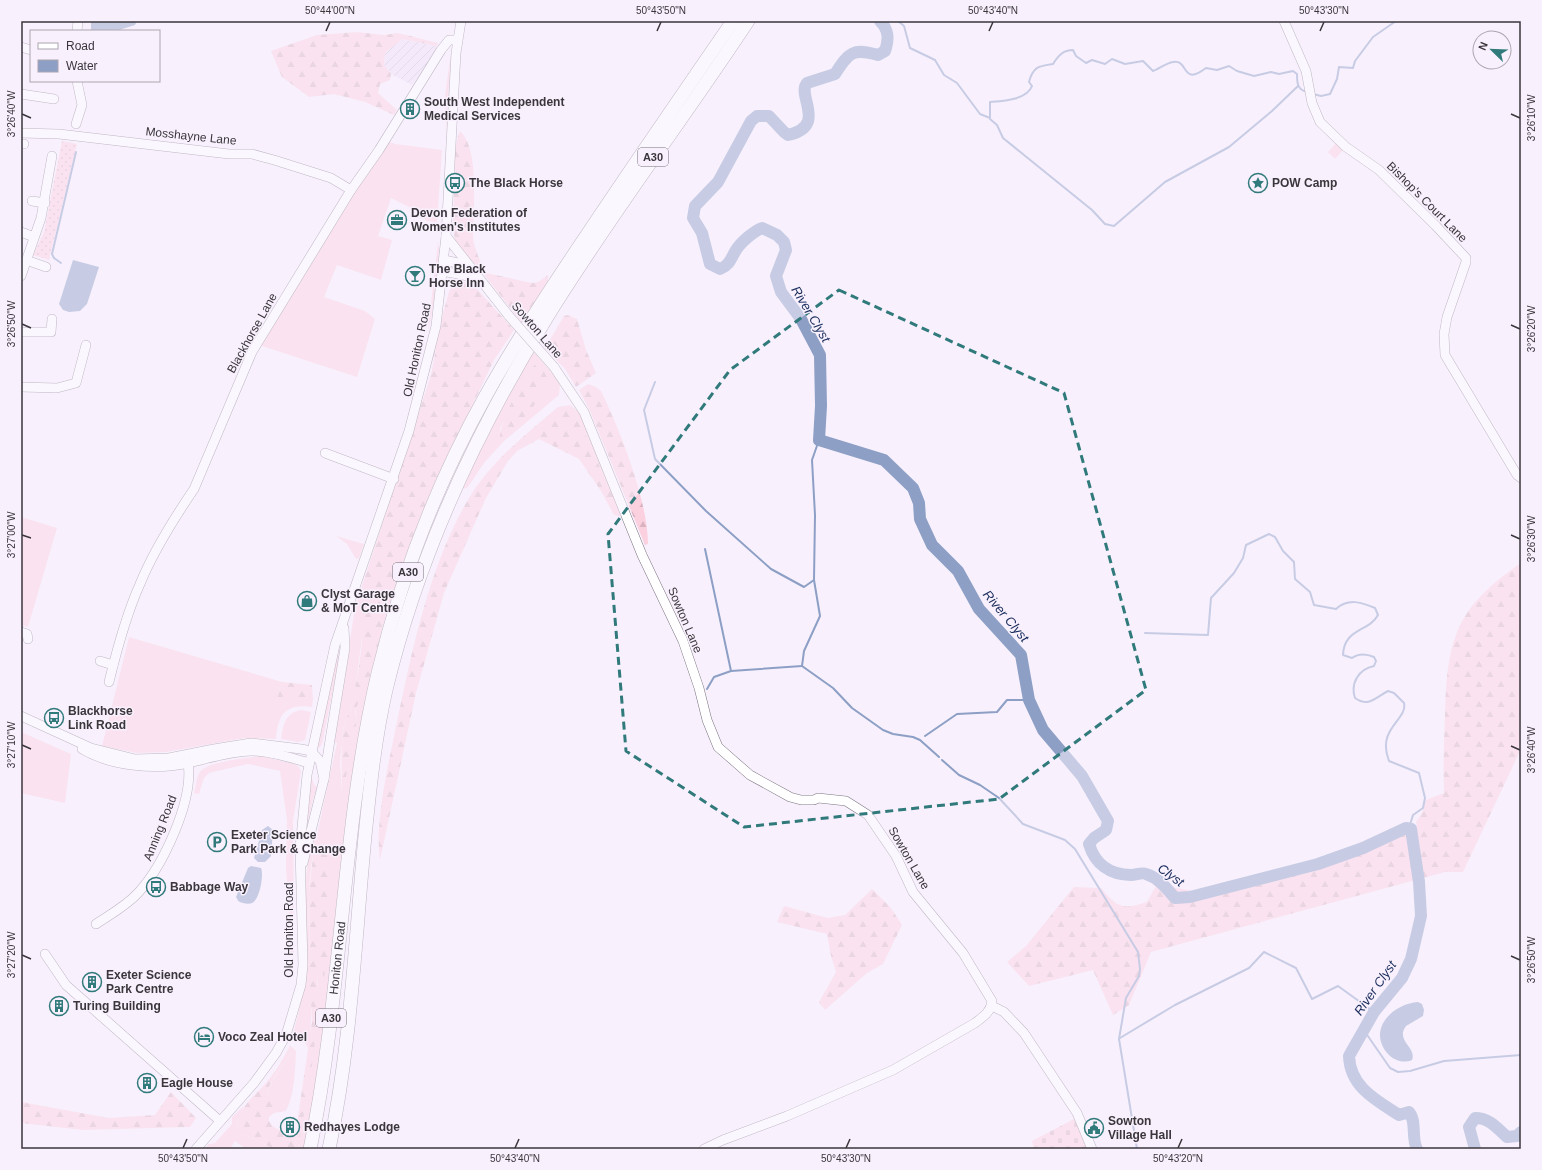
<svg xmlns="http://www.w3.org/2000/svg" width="1542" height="1170" font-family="Helvetica,sans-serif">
<defs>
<pattern id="industrial-furrows" width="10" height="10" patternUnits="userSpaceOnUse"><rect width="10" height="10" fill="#eee1f7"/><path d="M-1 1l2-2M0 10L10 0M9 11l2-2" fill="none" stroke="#cdc2d5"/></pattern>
<pattern id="forest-firs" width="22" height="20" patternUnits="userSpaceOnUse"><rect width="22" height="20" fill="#fcd1df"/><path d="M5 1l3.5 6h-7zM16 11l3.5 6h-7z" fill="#d9b4c0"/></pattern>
<pattern id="cemetery-stones" width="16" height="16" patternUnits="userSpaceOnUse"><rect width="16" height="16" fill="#fcd1df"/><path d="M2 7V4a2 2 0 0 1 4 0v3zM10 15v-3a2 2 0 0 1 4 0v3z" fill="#d9b4c0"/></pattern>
<pattern id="park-dots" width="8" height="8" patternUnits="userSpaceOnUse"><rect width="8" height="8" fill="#fcd1df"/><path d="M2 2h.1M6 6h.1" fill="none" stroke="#d9b4c0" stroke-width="1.8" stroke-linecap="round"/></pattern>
</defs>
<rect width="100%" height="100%" fill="#f8f1fd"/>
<!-- industrial -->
<path fill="url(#industrial-furrows)" d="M 402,39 L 437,46 L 426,67 L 412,85 L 391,74 L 384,65 L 385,53 Z"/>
<!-- grass -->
<g fill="#fcd1df" fill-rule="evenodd">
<path d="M 451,52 L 446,133 L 445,96 Z"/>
<path d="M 387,141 L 395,144 L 442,150 L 437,222 L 427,221 L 419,212 L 391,198 L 378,236 L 392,240 L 381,280 L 337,265 L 324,297 L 365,311 L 375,319 L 357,377 L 259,345 Z"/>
<path d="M 1337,142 L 1345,148 L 1335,159 L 1328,152 Z"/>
<path d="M 438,242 C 442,250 432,322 428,330 Z"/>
<path d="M 533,351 L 557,379 L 560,384 L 559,395 L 504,441 L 484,463 L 468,487 L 464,489 L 462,487 L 492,425 ZM 531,368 L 501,438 L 500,428 Z"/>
<path d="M 570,405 L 580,413 L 623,517 L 575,413 L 565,406 Z"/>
<path d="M 21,517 L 57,528 L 28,627 L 21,625 Z"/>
<path d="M 336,536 L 364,544 L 359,558 L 356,559 L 347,544 Z"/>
<path d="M 360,592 L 363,609 L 363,629 L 355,691 L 350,710 L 344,725 L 340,761 L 342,795 L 357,719 C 352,704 364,684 372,671 L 320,1063 L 304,1149 L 298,1149 L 318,993 L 317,972 L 321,972 L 323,976 L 317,835 C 299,905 317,979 309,1049 L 301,1037 L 294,1033 L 294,1030 C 300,1008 305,986 306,963 C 309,921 298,873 317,835 L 337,743 L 334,742 L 355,608 Z"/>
<path d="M 129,637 L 282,682 L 274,709 L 278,710 L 292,699 L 313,699 L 312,707 C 285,703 278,715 276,739 L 244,738 L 166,752 L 137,753 L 102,746 Z"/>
<path d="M 338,654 L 340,655 L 339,659 L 323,740 L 321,746 L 318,748 L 316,746 Z"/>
<path d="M 301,710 L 311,712 L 305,740 L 298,742 L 281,739 C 283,725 285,713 301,710 Z"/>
<path d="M 21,732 L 71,754 L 65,803 L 21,793 Z"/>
<path d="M 261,756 L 294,764 L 298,766 L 301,771 L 293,821 L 294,912 L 291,915 L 289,914 L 286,867 L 287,820 L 280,771 L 248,764 L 217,771 L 209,773 L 204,778 L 199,794 L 194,793 C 196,786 196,778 200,772 C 208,761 247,758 261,756 Z"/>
<path d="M 311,777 L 315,786 L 318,786 L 313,799 L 306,831 L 305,830 Z"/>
<path d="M 289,922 L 294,922 L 294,953 L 290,953 L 289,951 Z"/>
<path d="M 293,1048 L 296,1051 C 295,1071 295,1093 286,1111 L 283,1103 L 270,1097 L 266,1093 C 273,1077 286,1064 293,1048 Z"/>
<path d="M 244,1106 L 238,1121 L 237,1131 L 274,1149 L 246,1149 L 235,1141 L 230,1149 L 204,1149 L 209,1144 L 215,1143 L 232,1124 L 232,1117 Z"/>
</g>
<!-- forest -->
<g fill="url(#forest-firs)">
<path d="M 357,32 L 384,35 L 398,33 L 438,43 L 437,46 L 402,39 L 385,53 L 384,65 L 391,74 L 390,80 L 380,84 L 378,93 L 397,110 L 394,115 L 365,102 L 334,94 L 309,97 L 282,77 L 271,51 L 317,35 Z"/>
<path d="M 460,131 C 480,149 473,210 473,236 C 473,245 479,257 482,266 L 477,267 L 455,240 L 453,229 L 454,191 C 459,182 457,178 455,169 C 453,158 456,141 460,131 Z"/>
<path d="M 482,272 L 532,283 L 538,282 L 548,275 L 548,281 L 522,323 Z"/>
<path d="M 464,282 L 472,284 L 477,289 L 514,330 L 494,360 L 429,496 L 401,568 L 383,625 L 372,671 L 363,689 L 355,712 L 357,719 L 342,797 C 342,773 340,751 344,727 C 345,720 349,714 351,707 C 359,672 367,627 360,592 L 431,375 L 436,349 L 416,418 L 449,291 L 455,283 Z"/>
<path d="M 568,315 L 577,319 L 586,350 L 596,373 L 576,387 L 565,369 L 545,348 L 564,316 Z"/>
<path d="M 535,365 L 542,367 L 547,378 L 542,394 L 533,407 L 516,427 L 500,438 C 500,417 521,387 531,368 Z"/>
<path d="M 588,384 L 596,387 L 601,391 C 620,430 648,501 648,544 L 645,545 L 590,411 L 579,390 Z"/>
<path d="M 565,406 L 575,413 L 623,517 L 614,515 L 601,491 L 579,459 L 539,439 L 517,451 L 508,461 L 486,498 L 444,593 L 416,693 L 380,860 C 379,850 378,839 379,829 C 381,795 390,756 397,722 C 413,645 432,553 476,487 C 499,455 529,432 558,407 Z"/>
<path d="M 1521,563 L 1521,749 L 1463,872 L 1445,872 L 1151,952 L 1129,1005 L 1113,1015 L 1093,970 L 1029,986 L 1007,962 L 1026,946 L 1074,887 L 1101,888 C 1118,908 1122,910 1147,902 L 1157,884 L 1193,891 L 1380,844 L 1417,828 L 1416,822 L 1422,813 L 1426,800 L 1444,793 C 1443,767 1444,742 1445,716 C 1446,680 1447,641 1469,610 C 1483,591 1502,576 1521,563 Z"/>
<path d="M 282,682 L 312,685 L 313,699 L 292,699 L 278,710 L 274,709 Z"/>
<path d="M 317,835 L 326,845 L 329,860 L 327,958 L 324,977 L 321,972 L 318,972 C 316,980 318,986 318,993 C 319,1003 318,1014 317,1024 C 313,1066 305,1107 298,1149 L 274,1149 L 237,1131 C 239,1106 251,1100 266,1083 C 276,1071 283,1059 290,1046 L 293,1048 C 286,1064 272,1077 266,1093 L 270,1097 C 280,1098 283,1101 286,1111 L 274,1113 L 269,1117 L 269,1121 L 272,1126 L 291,1136 L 296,1130 L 312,1022 L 310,981 L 309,893 L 314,847 Z"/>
<path d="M 872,889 L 891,908 L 902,925 L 883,964 L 867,973 L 825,1010 L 819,1002 L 836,972 L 831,956 L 827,934 L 777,922 L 784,906 L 828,918 L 845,915 Z"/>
<path d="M 171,1092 L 196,1118 L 190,1127 L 83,1130 L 21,1123 L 21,1102 L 109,1118 L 155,1115 Z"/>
</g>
<!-- cemetery -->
<path fill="url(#cemetery-stones)" d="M 1074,1119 L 1087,1149 L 1034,1149 L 1032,1141 Z"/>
<!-- park -->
<path fill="url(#park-dots)" d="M 62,141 L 77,144 L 49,260 L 33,255 L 44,232 Z"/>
<!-- water -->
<g fill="#8d9fc5">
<path d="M 91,21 L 137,21 L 135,25 L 116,31 L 91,31 Z"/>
<path d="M 73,260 L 99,267 L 87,304 L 80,311 L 69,312 L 63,310 L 59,304 Z"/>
<path d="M 268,826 L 273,830 L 271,856 L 265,862 L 258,862 L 254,858 L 262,830 Z"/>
<path d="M 251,866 L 261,868 C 264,874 260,900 252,903 C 250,904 246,904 243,903 C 239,902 238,901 236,897 L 248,868 Z"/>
<path d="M 1418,1002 L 1422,1004 L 1424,1010 L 1423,1016 L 1406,1026 C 1395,1041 1417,1047 1412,1060 C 1396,1067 1379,1050 1380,1033 C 1382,1015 1402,1003 1418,1002 Z"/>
</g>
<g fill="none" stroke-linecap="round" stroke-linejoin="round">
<!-- stream -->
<g stroke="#8d9fc5" stroke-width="2">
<path d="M 898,21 L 904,26 L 910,48 L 935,60 L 944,75 L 957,83 L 980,114 L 990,118 L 990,102 C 1002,101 1027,100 1032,86 L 1029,82 C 1033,67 1038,66 1053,64 C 1058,56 1063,50 1073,50 L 1076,56 L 1086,63 L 1092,60 L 1105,64 L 1112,59 L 1125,64 L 1143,61 L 1153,71 C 1159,69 1166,63 1173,62 C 1189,59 1181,87 1206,68 L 1217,70 L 1229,66 L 1237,71 L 1254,76 L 1271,72 L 1279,74 L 1293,71 L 1297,74 C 1297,82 1297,90 1307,92"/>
<path d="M 882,22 L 882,21"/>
<path d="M 1313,94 L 1321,96 L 1330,94 L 1337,79 L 1339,67 L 1353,68 L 1355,61 L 1373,37 L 1396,21"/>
<path d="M 990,119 L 997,125 L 1003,138 L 1092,210 L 1105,224 L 1114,226 L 1165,182 L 1229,147 L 1272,111 L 1298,86"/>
<path d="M 61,263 L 54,258 L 52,254 L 76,152"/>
<path d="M 655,382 L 644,410 L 655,459 L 706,511 L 771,569 L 804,587 L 814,580"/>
<path d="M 819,440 L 812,460 L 815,515 L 814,580 L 820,616 L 804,651 L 802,666 L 833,688 L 852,708 L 883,730 L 893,734 L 913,737 L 920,740 L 939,757"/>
<path d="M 705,549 L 731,671"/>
<path d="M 1145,633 L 1208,635 L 1211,598 L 1234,573 L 1243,558 L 1246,545 L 1269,534 L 1275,537 L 1283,551 L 1294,562 L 1295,579 L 1310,592 L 1314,605 L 1336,609 C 1348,598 1361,602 1375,608 L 1378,615 C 1369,632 1344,628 1343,655 L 1352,658 C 1359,653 1367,654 1374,657 L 1376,661 L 1374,666 C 1359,669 1350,683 1355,698 C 1369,708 1376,697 1388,691 L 1394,693 L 1404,703 C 1408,720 1376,728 1389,761 L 1419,773 L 1425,798 L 1423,808 L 1413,815 L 1409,828"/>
<path d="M 707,689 L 714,677 L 731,671 L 802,666"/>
<path d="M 925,736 L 957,714 L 997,712 L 1007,700 L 1029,700"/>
<path d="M 942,760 L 959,775 L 980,785 L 999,798 L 1023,824 L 1065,840 L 1075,849 L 1138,952 L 1140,969 L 1139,976 L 1126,998 L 1119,1039 L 1137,1149"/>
<path d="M 1363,1029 L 1390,1068 L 1398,1072 L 1410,1071 L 1444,1061 L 1521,1055"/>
<path d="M 1120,1038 L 1175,1005 L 1249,968 L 1264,952 L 1296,968 L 1312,999 L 1338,986 L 1374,1012"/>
</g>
<!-- river -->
<g stroke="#8d9fc5" stroke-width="12">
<path d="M 880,21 C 889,30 889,39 885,51 L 878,55 C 853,48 849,52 835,74 L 807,83 C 796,95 828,126 788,135 L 784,132 L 769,116 L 757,116 L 751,121 L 718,182 L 695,206 L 693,218 L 702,233 L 710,264 L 720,269 C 730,265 731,258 736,250 C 741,242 754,231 762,228 L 777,235 L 784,242 L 786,250 L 776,276 L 781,292 L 801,319 L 820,355 L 821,406 L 819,440 L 884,460 L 913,488 L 919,503 L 920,519 L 932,545 L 958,571 L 979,609 L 1021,655 L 1029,700 L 1043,730 L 1082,776 L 1108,821 L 1106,830 L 1094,838 L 1089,844 C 1095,864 1110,875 1131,875 C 1136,875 1142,872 1146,874 C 1159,878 1167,889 1175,898 L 1190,897 L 1318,864 L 1363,848 L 1406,828 L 1411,829 L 1419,882 L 1421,916 L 1411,959 L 1402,978 L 1374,1012 L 1349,1056 C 1350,1087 1376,1100 1399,1115 L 1409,1112 C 1417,1121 1411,1138 1417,1149"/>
<path d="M 1475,1149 L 1469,1127 L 1475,1118 C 1490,1118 1497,1128 1507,1137 L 1517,1136 L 1521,1132"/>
</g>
<!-- minor casing -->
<g stroke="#7c7482" stroke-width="10">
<g id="minor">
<path d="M 1284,21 L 1306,71 L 1312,103 L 1320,122 L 1346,147 L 1379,170 L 1436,226 L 1466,258 L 1466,262 L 1447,317 L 1444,334 L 1445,355 L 1517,475 L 1521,478"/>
<path d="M 77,31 L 78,21"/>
<path d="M 21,47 L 31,50"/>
<path d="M 21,94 L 54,99"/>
<path d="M 76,124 L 82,105 L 77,81"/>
<path d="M 21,133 L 59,134 L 229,154 L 252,154 L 274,160 L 331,178 L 351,190"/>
<path d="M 21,144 L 24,144"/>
<path d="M 32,201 L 45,203"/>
<path d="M 21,232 L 34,237"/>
<path d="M 446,236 L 509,316"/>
<path d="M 26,260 L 46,267"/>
<path d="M 444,260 L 467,265"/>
<path d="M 442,271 L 468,276 L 478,280"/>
<path d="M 21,276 L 41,218 L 52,156"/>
<path d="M 21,332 L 51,332 L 52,319"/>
<path d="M 554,367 L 584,412 L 642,555 L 683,641 L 699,688 L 707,720 L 718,747 L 750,775 L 790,797 L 801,800 L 814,800 L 818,798 L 846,801 L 868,815 L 896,856 L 913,892 L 963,953 L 992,1001 C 991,1012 983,1017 975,1023 L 893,1070 L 787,1116 L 723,1140 L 704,1149"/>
<path d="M 21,387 L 57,388 L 76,383 L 86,345"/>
<path d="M 325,453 L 394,479"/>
<path d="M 21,632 L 27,634 L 28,639"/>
<path d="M 100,661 L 113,665"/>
<path d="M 109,682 C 117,649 126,615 140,584 C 153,552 175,517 194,489 L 252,352 L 351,190 L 379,150 L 441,50 L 449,40 L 457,40"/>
<path d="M 21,716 L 91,748 L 135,759 L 169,758 L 214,749 L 251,743 L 301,749 L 311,751 L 320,761 L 324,779"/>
<path d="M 82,749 C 112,767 156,770 189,763 C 210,758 231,751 252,751 C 271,751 291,758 309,763"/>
<path d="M 303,863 L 324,779 L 330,740 L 345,648 L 344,628"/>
<path d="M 96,924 C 111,914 126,906 138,893 C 163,866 194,800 188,763"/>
<path d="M 45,954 L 66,985 L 220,1121"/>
<path d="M 992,1006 L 1004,1012 L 1024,1033 L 1077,1113 L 1092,1149"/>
<path d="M 196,1149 L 254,1083 L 276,1053 L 286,1035 L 301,985 L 303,965 L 300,848 L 307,775 L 335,645 L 409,431 L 436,326 L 446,236 L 456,53 L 461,21"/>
</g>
</g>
<!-- highway casing -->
<g stroke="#7c7482" stroke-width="14">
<g id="highway">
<path id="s1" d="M 310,1149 C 343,992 341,829 378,673 C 401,577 437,483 485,397 C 516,341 551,288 587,235 C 635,163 684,92 733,21"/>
<path d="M 329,1149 C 351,1046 355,941 365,836 C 370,787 375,738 386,690 C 418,557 475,433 547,317 C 610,215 682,121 748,21"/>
</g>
</g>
<!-- minor -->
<use href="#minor" stroke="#fff" stroke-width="9"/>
<!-- highway -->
<use href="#highway" stroke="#fff" stroke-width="13"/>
<!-- minor-bridge casing -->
<g stroke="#7c7482" stroke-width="10" stroke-linecap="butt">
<path id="minor-bridge" d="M 509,316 L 554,367"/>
</g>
<!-- minor-bridge -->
<use href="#minor-bridge" stroke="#fff" stroke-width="9"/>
</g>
<!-- marked area -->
<path d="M0 0H1542V1170H0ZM 839,290 L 1064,393 L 1146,690 L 999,799 L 744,827 L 626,751 L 608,534 L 730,370 Z" fill="#f8f1fd" fill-opacity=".55" fill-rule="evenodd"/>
<path fill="none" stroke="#317a7b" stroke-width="3" stroke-dasharray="8 5" stroke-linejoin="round" d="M 839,290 L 1064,393 L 1146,690 L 999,799 L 744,827 L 626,751 L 608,534 L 730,370 Z"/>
<!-- ticks -->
<path fill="none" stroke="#3a363c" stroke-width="1.5" d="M 326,31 L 330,22M 657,31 L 661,22M 989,31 L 993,22M 1320,31 L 1324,22M 22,114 L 31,118M 1511,114 L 1520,118M 22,324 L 31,328M 1511,325 L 1520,329M 22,535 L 31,538M 1511,535 L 1520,539M 22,745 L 31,749M 1511,746 L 1520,750M 22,955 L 31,959M 1511,956 L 1520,960M 183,1148 L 187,1139M 515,1148 L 519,1139M 846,1148 L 850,1139M 1178,1148 L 1182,1139"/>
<!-- icons -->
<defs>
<g id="building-ring" transform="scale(1)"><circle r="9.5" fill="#f8f1fd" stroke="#317a7b" stroke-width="1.5"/><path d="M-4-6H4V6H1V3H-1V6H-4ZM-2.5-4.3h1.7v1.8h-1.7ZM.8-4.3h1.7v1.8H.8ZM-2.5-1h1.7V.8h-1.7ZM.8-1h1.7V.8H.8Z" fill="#317a7b"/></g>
<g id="bus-ring" transform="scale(1)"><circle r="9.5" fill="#f8f1fd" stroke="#317a7b" stroke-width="1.5"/><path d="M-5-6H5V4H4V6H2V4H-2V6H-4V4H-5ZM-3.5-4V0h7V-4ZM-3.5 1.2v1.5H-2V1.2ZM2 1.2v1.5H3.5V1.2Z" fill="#317a7b"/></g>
<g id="sight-ring" transform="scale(1)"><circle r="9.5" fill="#f8f1fd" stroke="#317a7b" stroke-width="1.5"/><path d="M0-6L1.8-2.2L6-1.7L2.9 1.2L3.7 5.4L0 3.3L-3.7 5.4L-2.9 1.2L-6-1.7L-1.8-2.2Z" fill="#317a7b"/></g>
<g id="office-ring" transform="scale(1)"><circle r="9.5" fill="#f8f1fd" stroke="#317a7b" stroke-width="1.5"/><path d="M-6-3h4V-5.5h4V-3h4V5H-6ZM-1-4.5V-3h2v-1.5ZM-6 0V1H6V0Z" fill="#317a7b"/></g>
<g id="bar-ring" transform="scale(1)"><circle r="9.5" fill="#f8f1fd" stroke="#317a7b" stroke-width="1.5"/><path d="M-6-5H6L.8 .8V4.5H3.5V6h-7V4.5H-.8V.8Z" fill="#317a7b"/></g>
<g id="shop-ring" transform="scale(1)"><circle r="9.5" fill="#f8f1fd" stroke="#317a7b" stroke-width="1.5"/><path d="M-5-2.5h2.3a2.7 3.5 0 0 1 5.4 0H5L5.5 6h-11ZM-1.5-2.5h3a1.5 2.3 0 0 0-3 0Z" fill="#317a7b"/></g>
<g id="parking-ring" transform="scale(1)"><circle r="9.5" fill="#f8f1fd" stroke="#317a7b" stroke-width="1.5"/><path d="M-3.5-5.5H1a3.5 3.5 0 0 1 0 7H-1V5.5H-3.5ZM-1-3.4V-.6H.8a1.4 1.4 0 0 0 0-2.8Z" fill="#317a7b"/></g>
<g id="hotel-ring" transform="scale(1)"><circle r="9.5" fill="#f8f1fd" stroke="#317a7b" stroke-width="1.5"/><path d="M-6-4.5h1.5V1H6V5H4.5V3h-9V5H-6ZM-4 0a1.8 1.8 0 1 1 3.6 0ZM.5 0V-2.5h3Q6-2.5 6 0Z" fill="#317a7b"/></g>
<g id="civic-ring" transform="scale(1)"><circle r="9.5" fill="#f8f1fd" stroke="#317a7b" stroke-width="1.5"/><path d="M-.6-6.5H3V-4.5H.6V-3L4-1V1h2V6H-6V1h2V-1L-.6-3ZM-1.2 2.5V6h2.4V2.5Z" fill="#317a7b"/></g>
</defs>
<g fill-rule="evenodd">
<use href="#building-ring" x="410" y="109"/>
<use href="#bus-ring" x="455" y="183"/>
<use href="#sight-ring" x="1258" y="183"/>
<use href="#office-ring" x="397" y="220"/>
<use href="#bar-ring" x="415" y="276"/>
<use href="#shop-ring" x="307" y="601"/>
<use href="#bus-ring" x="54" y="718"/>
<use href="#parking-ring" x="217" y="842"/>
<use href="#bus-ring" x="156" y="887"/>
<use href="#building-ring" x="92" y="982"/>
<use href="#building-ring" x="59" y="1006"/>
<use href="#hotel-ring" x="204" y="1037"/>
<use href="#building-ring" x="147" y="1083"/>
<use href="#building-ring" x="290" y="1127"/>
<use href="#civic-ring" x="1094" y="1128"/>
</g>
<g text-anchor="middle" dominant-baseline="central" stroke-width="3" stroke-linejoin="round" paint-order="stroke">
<!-- shield labels -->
<g fill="#f8f1fd" stroke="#736e76" stroke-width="1">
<rect x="638" y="148" width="30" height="18" rx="3"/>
<rect x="393" y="563" width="30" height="18" rx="3"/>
<rect x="316" y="1009" width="30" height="18" rx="3"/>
</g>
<g font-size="11" font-weight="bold" fill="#3a363c">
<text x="653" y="157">A30</text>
<text x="408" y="572">A30</text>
<text x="331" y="1018">A30</text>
</g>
<!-- poi labels -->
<g font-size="12" font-weight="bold" fill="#3a363c" stroke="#f8f1fd" text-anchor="start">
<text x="424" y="102">South West Independent<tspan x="424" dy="14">Medical Services</tspan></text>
<text x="469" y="183">The Black Horse</text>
<text x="1272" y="183">POW Camp</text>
<text x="411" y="213">Devon Federation of<tspan x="411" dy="14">Women's Institutes</tspan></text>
<text x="429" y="269">The Black<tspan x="429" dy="14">Horse Inn</tspan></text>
<text x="321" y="594">Clyst Garage<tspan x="321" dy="14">&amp; MoT Centre</tspan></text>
<text x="68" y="711">Blackhorse<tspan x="68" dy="14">Link Road</tspan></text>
<text x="231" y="835">Exeter Science<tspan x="231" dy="14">Park Park &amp; Change</tspan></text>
<text x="170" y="887">Babbage Way</text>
<text x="106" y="975">Exeter Science<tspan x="106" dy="14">Park Centre</tspan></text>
<text x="73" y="1006">Turing Building</text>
<text x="218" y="1037">Voco Zeal Hotel</text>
<text x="161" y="1083">Eagle House</text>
<text x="1108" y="1121">Sowton<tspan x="1108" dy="14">Village Hall</tspan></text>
<text x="304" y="1127">Redhayes Lodge</text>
</g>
<!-- street labels -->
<g font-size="12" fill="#3a363c" stroke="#f8f1fd">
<text transform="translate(191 136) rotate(6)">Mosshayne Lane</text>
<text transform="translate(1427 202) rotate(45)">Bishop's Court Lane</text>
<text transform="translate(537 330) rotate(49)">Sowton Lane</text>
<text transform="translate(252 333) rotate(-61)">Blackhorse Lane</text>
<text transform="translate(417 350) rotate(-78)">Old Honiton Road</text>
<text transform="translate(685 620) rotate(67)">Sowton Lane</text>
<text transform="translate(160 828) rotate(-68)">Anning Road</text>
<text transform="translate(909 858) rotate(60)">Sowton Lane</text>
<text transform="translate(289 930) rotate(-90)">Old Honiton Road</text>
<text stroke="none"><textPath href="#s1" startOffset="193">Honiton Road</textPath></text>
</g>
<!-- water labels -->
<g font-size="13" font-style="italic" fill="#192c5c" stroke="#f8f1fd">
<text transform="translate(811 314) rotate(59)">River Clyst</text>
<text transform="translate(1006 616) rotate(50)">River Clyst</text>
<text transform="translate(1171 875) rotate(36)">Clyst</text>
<text transform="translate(1375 988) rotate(-55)">River Clyst</text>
</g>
</g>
<!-- border -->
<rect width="1542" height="1170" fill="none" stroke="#f8f1fd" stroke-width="44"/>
<!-- legend -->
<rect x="30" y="30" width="130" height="52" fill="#f8f1fd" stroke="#aca6b0"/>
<rect x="38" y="43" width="20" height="6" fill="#ffffff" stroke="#aca6b0"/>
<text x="66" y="50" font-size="12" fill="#3a363c">Road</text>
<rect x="38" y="60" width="20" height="12" fill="#8d9fc5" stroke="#aca6b0"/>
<text x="66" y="70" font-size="12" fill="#3a363c">Water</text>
<!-- north arrow -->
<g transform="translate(1492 50) rotate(293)"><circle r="19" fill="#f8f1fd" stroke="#aca6b0"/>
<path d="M0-3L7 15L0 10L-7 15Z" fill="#317a7b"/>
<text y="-6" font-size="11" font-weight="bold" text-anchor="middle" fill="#3a363c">N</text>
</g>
<rect x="22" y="22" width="1498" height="1126" fill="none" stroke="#3a363c" stroke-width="1.5"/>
<g font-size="10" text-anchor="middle" fill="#3a363c">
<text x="330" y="14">50°44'00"N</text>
<text x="661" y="14">50°43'50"N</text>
<text x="993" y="14">50°43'40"N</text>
<text x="1324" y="14">50°43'30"N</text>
<text transform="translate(11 114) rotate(-90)" y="4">3°26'40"W</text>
<text transform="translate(1531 118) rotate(-90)" y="4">3°26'10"W</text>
<text transform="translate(11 324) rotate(-90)" y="4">3°26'50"W</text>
<text transform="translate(1531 329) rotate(-90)" y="4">3°26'20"W</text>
<text transform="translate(11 535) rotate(-90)" y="4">3°27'00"W</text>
<text transform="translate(1531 539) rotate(-90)" y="4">3°26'30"W</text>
<text transform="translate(11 745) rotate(-90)" y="4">3°27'10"W</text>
<text transform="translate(1531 750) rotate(-90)" y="4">3°26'40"W</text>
<text transform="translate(11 955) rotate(-90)" y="4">3°27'20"W</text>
<text transform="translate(1531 960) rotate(-90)" y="4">3°26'50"W</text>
<text x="183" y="1162">50°43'50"N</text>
<text x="515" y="1162">50°43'40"N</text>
<text x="846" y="1162">50°43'30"N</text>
<text x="1178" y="1162">50°43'20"N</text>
</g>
</svg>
